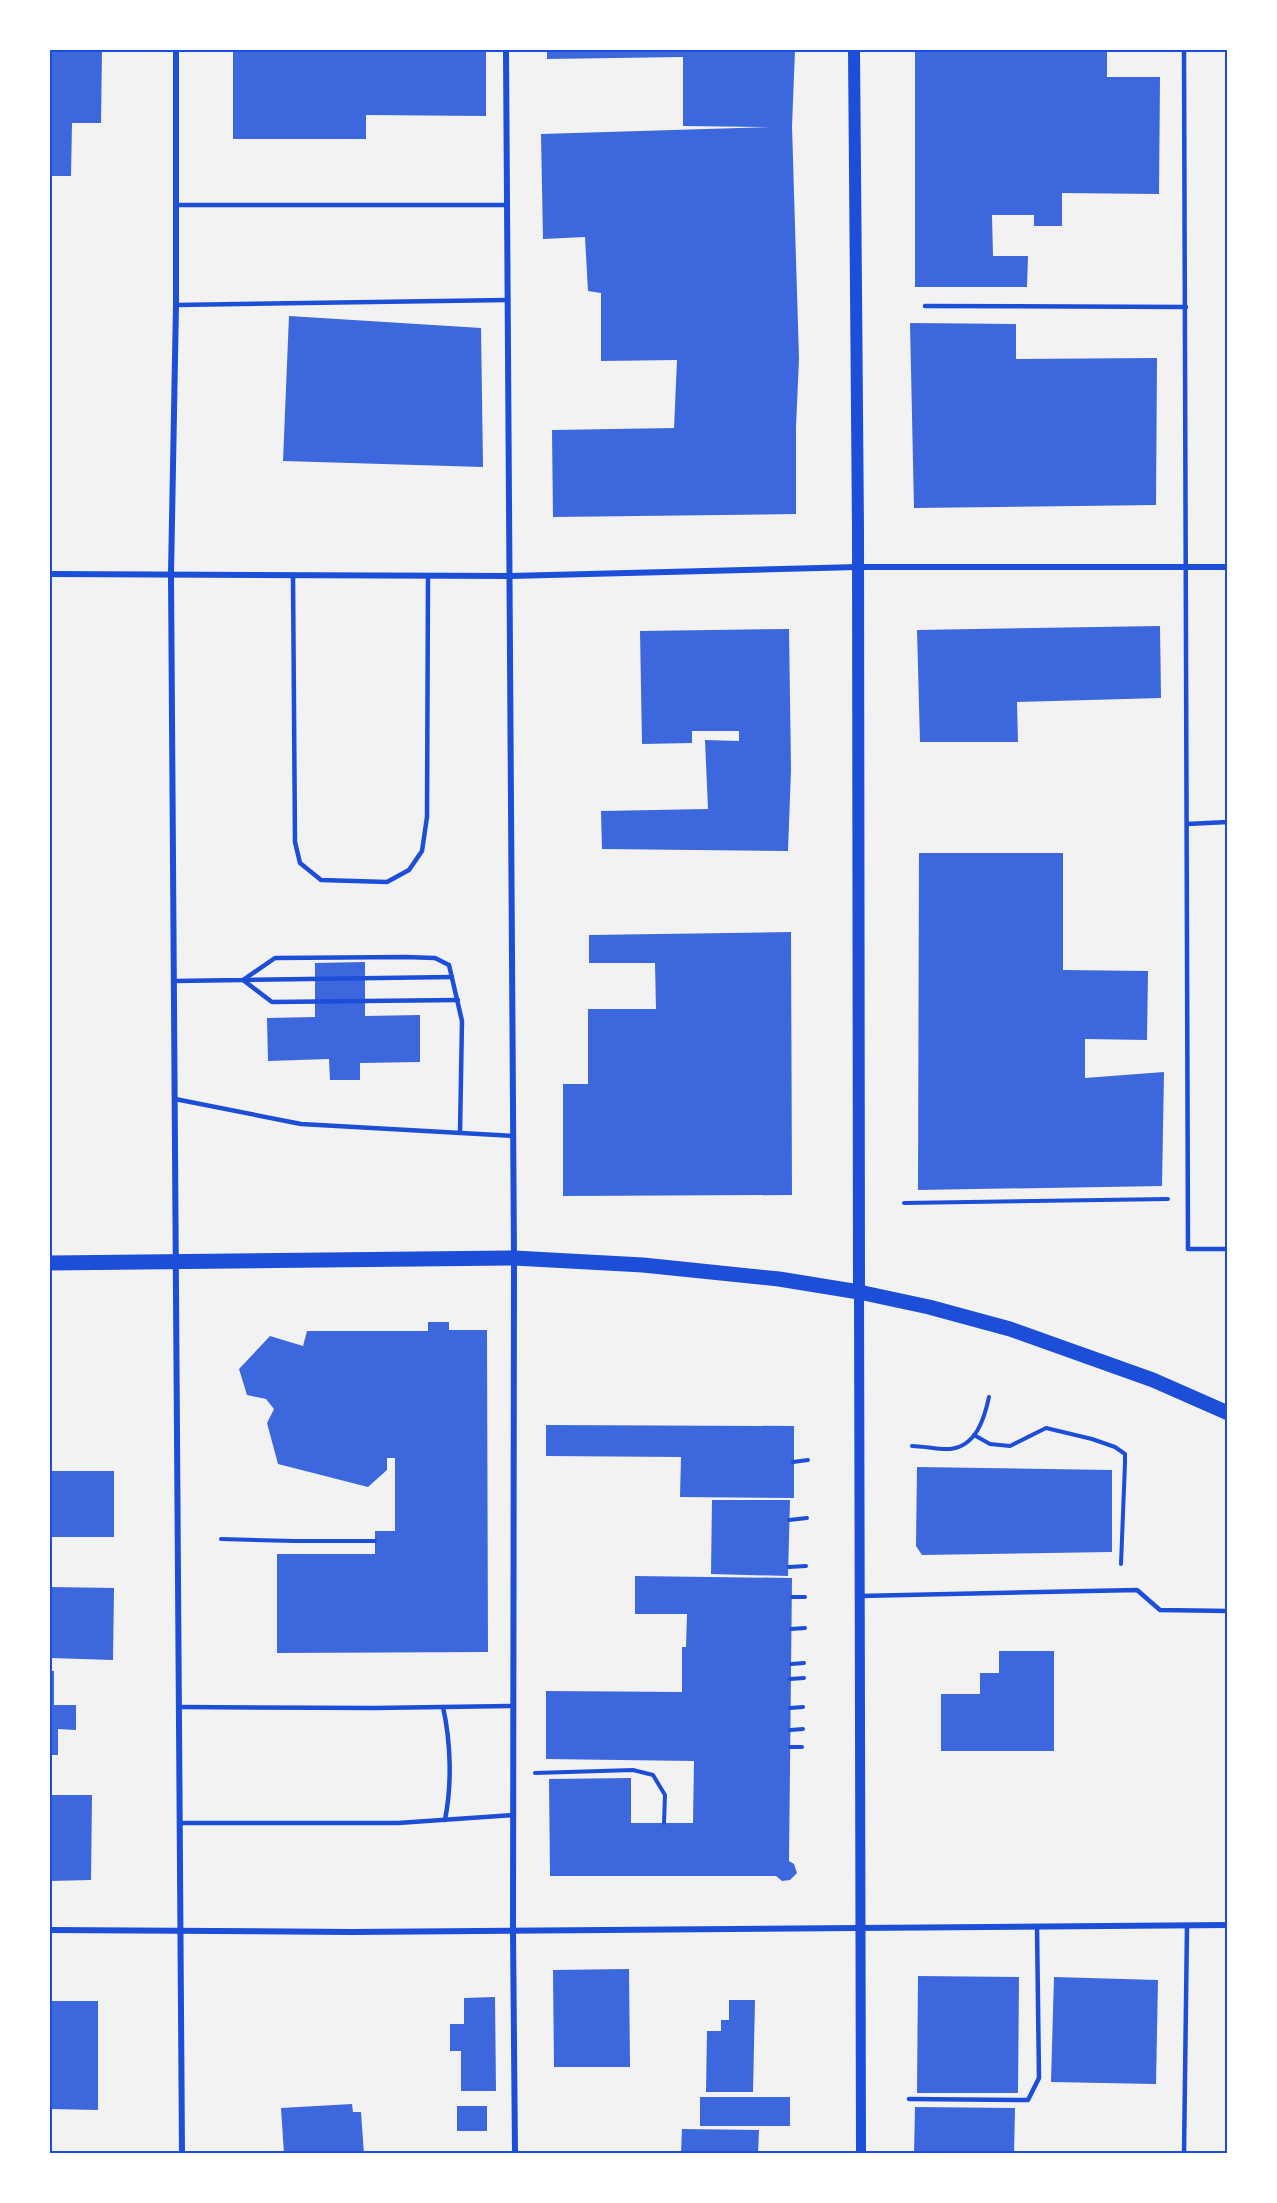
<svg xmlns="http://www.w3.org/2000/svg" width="1277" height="2203" font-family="Manrope,sans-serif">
<rect width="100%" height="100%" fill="#f2f2f2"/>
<!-- building -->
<g fill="#3d67dc">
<path d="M 50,50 L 102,50 L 101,123 L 72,123 L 71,176 L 50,176 Z"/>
<path d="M 233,50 L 486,50 L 486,116 L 366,115 L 366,139 L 233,139 Z"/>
<path d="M 547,50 L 795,50 L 792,126 L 799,359 L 796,427 L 796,514 L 553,517 L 552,430 L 674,428 L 677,360 L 601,361 L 601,293 L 588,291 L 585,237 L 543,239 L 541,134 L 772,127 L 683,126 L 683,57 L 547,59 Z"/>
<path d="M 915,50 L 1107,50 L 1107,77 L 1160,77 L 1159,194 L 1062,193 L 1062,226 L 1034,226 L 1034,215 L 992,215 L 993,256 L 1028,256 L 1027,287 L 915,287 Z"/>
<path d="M 289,316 L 481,328 L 483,467 L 283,461 Z"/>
<path d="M 910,323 L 1016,324 L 1016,359 L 1157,358 L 1156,505 L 914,508 Z"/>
<path d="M 1160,626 L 1161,698 L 1017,702 L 1018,742 L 920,742 L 917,630 Z"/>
<path d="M 789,629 L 791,770 L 788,851 L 602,849 L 601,811 L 708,809 L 705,740 L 739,741 L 739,731 L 692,731 L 692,743 L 642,744 L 640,631 Z"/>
<path d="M 919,853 L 1063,853 L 1063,970 L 1148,971 L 1147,1040 L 1085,1039 L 1085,1078 L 1164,1072 L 1162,1186 L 918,1190 Z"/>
<path d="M 791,932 L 792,1195 L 563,1196 L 563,1084 L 588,1084 L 588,1009 L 656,1009 L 655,963 L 589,963 L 589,935 Z"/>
<path d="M 365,962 L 365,1016 L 420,1015 L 420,1062 L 360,1063 L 360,1080 L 330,1080 L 329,1059 L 268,1061 L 267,1018 L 315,1017 L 315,963 Z"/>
<path d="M 428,1322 L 449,1322 L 449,1330 L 487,1330 L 488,1652 L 277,1653 L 277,1554 L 375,1554 L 375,1531 L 395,1531 L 395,1458 L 387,1458 L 387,1470 L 368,1487 L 278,1464 L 267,1423 L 274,1409 L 266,1399 L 247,1395 L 239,1369 L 270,1336 L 303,1346 L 307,1331 L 428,1331 Z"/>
<path d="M 546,1425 L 794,1426 L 794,1498 L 680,1497 L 681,1457 L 546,1456 Z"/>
<path d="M 917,1467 L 1112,1470 L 1112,1552 L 922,1555 L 916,1546 Z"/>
<rect x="50" y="1471" width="64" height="66"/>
<path d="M 712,1500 L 790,1500 L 788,1576 L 711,1574 Z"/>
<path d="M 635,1576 L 792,1578 L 789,1861 L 794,1864 L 797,1873 L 790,1880 L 782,1881 L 776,1876 L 550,1876 L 549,1779 L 631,1778 L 631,1823 L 693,1823 L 694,1761 L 546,1759 L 546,1691 L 682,1692 L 682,1647 L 686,1647 L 687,1614 L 635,1614 Z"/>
<path d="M 50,1587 L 114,1588 L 113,1660 L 50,1658 Z"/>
<path d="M 999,1651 L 1054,1651 L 1054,1751 L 941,1751 L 941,1694 L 980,1694 L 980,1673 L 999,1673 Z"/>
<path d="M 50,1671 L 54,1671 L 54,1705 L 76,1705 L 76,1730 L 58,1729 L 58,1755 L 50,1755 Z"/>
<path d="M 50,1795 L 92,1795 L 91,1880 L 50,1881 Z"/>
<path d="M 629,1969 L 630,2067 L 554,2067 L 553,1970 Z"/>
<path d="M 918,1976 L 1019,1977 L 1018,2093 L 917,2093 Z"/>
<path d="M 1054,1977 L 1158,1980 L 1156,2084 L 1051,2082 Z"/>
<path d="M 495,1997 L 496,2091 L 461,2091 L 461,2051 L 450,2051 L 450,2024 L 464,2024 L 464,1998 Z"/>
<path d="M 729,2000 L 755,2000 L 753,2092 L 706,2092 L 707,2031 L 721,2031 L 721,2020 L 729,2020 Z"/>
<path d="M 50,2001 L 98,2001 L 98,2110 L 50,2109 Z"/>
<rect x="700" y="2097" width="90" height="29"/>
<path d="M 352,2104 L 353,2112 L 361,2112 L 364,2154 L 284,2154 L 281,2108 Z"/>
<rect x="457" y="2106" width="30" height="25"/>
<path d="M 915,2107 L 1015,2108 L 1014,2154 L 914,2154 Z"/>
<path d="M 682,2129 L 759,2130 L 758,2154 L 681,2154 Z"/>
</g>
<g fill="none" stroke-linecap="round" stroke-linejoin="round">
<!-- path -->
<g stroke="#1d4ed8" stroke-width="4">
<path d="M 904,1203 L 1168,1199"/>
<path d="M 974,1435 L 990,1444 L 1010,1446 L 1046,1428 L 1092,1439 L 1115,1447 L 1125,1454 L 1125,1463 L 1121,1564"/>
<path d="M 912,1446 C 923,1446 940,1450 950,1449 C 976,1446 984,1420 989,1397"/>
<path d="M 793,1462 L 808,1460"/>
<path d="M 789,1520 L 807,1518"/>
<path d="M 221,1539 L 294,1541 L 375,1541"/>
<path d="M 789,1567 L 806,1566"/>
<path d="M 792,1597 L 805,1597"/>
<path d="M 791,1629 L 805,1628"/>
<path d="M 791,1664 L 804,1663"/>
<path d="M 790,1679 L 804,1678"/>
<path d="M 790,1708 L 803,1707"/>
<path d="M 790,1730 L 803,1729"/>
<path d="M 790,1747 L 802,1747"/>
<path d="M 535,1773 L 633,1770 L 653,1775 L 665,1795 L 664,1823"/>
</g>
<!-- service -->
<g stroke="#1d4ed8" stroke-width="4.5">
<path d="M 1184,50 L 1188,1249 L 1228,1249"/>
<path d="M 176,205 L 507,205"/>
<path d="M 176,305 L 508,300"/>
<path d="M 925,306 L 1186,307"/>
<path d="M 293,575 L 295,842 L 300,863 L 321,880 L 387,882 L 409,870 L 422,851 L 427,817 L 428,575"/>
<path d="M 1187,824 L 1228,822"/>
<path d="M 243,980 L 272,1002 L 458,1000"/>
<path d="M 245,980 L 452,977"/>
<path d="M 174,981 L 243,980 L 275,958 L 405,957 L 435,958 L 449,965 L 462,1021 L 460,1133"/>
<path d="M 175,1099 L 301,1124 L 513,1136"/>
<path d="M 860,1596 L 1137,1590 L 1160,1610 L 1228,1611"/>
<path d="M 180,1707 L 375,1708 L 514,1706"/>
<path d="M 443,1707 C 451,1743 452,1784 445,1820"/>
<path d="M 181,1823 L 398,1823 L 514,1815"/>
<path d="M 909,2099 L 1028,2100 L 1039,2078 L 1037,1927"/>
<path d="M 1184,2154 L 1187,1926"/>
</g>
<!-- minor -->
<g stroke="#1d4ed8" stroke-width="6">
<path d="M 176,50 L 176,305 L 171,574 L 182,2154"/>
<path d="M 506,50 L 514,1258 L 513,1931 L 515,2154"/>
<path d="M 50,574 L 510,576 L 857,567 L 1228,567"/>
<path d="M 50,1930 L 352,1932 L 1228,1925"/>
</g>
<!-- tertiary -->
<path stroke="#1d4ed8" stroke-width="10" d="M 859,1292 L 861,2154"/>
<!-- secondary -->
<path stroke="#1d4ed8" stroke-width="12" d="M 854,50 L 858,530 L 859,1292"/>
<!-- primary -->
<path stroke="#1d4ed8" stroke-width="15" d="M 50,1263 L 514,1258 L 643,1265 L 779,1279 L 859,1292 L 929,1307 L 1010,1329 L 1153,1380 L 1228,1413"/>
</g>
<!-- border -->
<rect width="1277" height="2203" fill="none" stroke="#ffffff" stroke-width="102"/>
<rect x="51" y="51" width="1175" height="2101" fill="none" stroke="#1d4ed8" stroke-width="2"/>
</svg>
